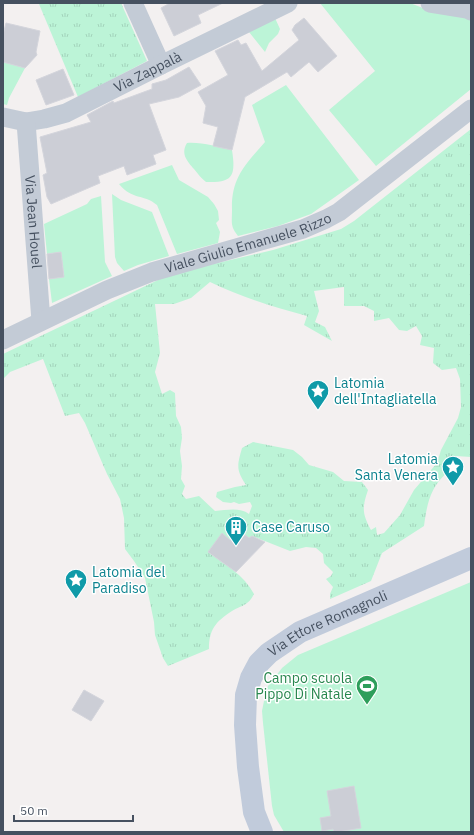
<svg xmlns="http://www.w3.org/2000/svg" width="474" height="835" font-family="'IBM Plex Sans',sans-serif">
<defs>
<pattern id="grass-tufts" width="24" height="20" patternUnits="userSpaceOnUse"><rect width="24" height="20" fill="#bcf4d7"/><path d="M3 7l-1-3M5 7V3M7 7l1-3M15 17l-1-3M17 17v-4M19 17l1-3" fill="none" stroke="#a3d3bb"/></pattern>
</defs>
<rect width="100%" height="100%" fill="#f3f0f0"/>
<!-- grass -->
<g fill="url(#grass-tufts)" fill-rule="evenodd">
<path d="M 42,3 L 121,3 L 147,61 L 78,97 L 39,4 Z"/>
<path d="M 471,129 L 471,441 L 470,442 L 471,457 L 456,456 L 454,473 L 448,472 C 430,487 427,504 424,526 L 382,553 L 371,581 L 330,599 L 330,594 L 333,587 L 326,579 L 331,576 L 333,572 L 324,563 L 323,554 L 316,548 L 306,547 L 290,551 L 252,536 L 249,538 L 239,531 L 230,540 L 222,534 L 208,552 C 225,564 244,575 254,594 C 248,606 242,605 232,611 C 215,622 209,630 209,649 L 168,666 L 163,658 L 155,635 L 154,622 L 145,578 L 134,561 L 125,549 L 124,518 L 120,499 L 107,474 L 85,423 L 79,413 L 65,416 L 43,359 L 10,372 L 3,379 L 3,354 L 160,279 L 179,272 L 273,250 L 341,229 L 354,221 ZM 210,282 C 241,297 274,307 307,316 L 304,325 L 332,341 L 325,327 L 315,322 L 319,311 L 314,291 L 344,287 L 344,306 L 364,306 L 374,311 L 374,321 L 389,318 L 399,330 L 407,331 L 416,326 L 422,336 L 420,345 L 434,348 L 433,363 L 442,370 L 456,368 L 460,379 L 461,407 L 458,418 L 441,450 L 437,463 L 414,490 L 400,515 L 384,533 L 377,535 L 376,527 L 371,530 C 362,513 362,508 368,490 L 362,482 L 344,481 L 333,472 L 309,465 L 302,457 L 293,450 L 253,442 L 242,448 C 237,466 236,470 246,485 L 235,487 L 217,492 L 216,497 L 223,502 L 231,503 L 234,502 L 239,504 L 250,502 L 252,506 L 249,514 C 240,507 227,510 215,511 L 199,496 L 186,499 L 182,494 L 185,486 L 181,479 L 182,466 L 180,451 L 182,438 L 181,427 L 176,416 L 175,393 L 170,390 L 162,394 L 155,372 L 160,353 L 155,304 L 174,304 L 191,298 Z"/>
</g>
<!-- green -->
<g fill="#bcf4d7">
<path d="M 320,3 L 410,3 L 428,10 L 471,16 L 471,89 L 376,166 L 329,110 L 375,71 Z"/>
<path d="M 275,18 L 280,29 L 278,34 L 269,43 L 265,52 L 249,32 Z"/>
<path d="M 3,62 L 25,68 L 9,98 L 7,105 L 3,104 Z"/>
<path d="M 286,85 L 359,180 L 311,214 L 278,226 L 238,236 C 230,226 232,223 232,210 C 231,178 245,165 265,142 L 252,105 Z"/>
<path d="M 187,143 C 202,142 218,147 232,150 C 236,176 233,183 206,182 C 201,178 198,174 194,169 C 188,162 180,154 187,143 Z"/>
<path d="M 172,165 L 179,180 L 208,197 L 214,204 L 218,211 L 219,220 L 216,223 L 220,232 L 218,243 L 177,254 L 157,205 C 144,194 132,200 119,184 Z"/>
<path d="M 112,194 L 121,200 L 152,212 L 169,256 L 138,265 L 124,271 L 117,263 L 115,257 Z"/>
<path d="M 101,196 L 105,262 L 112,276 L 52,303 L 49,279 L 64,277 L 61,252 L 47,254 L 44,224 L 87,204 L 91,199 Z"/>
<path d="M 471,582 L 471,832 L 284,832 L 274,815 L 272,806 L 263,723 L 262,711 L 264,701 L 268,686 L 282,668 L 298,655 Z"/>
</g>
<!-- building -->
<g fill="#ccced6" stroke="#d4d5dc">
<path d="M 170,3 L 223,3 L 198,15 L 201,23 L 174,36 L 161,8 Z"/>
<path d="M 304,18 L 337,56 L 318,72 L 309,62 L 291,77 L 287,72 L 245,97 L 232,150 L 213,146 L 218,127 L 203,123 L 206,106 L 198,92 L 228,75 L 215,51 L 238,40 L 241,45 L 246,43 L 262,71 L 299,40 L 292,30 L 295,25 Z"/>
<path d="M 6,23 L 40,31 L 36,52 L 37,55 L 25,68 L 3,62 L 3,35 Z"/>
<path d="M 189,67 L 201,85 L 179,97 L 149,104 L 166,150 L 153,155 L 156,164 L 127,175 L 124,166 L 98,176 L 100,183 L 51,204 L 47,197 L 43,175 L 47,173 L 40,137 L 91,122 L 87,115 L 113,101 L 114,103 L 152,89 L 152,84 L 166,80 Z"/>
<path d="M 63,69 L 74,95 L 46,105 L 36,80 Z"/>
<path d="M 61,252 L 64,277 L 49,279 L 47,254 Z"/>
<path d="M 239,530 L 249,538 L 252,536 L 265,542 L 236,572 L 208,552 L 222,533 L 230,540 Z"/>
<path d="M 84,690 L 104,701 L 91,721 L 72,710 Z"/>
<path d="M 354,786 L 361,828 L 338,832 L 334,832 L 333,829 L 322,831 L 320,818 L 331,816 L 327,791 Z"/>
</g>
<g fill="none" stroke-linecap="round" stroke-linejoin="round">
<!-- street -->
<g stroke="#c3cbd6" stroke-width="19">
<path d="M 133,3 L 161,65"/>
<path d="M 430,3 L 467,9 L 471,11"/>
<path id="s1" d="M 3,117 L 26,122 L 44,119 L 66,113 L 161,65 L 288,3"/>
<path id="s2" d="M 26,122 L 41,321"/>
<path id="s3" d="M 3,340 L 107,290 L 152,272 L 303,229 L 326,219 L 339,212 L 471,109"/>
</g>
<!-- secondary -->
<path stroke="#c1cbdb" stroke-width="22" id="s4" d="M 262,832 L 254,812 L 248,767 L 245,725 L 246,695 L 251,678 L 259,663 L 269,653 L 300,632 L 471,558"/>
</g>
<!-- icons -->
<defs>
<g id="sight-pin" transform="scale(1.15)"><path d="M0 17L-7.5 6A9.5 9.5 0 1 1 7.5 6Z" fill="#0f9aa8" stroke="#fff"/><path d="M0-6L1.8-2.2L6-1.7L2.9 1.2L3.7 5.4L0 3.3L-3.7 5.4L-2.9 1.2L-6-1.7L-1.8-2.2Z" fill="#fff"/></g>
<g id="building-pin" transform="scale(1.15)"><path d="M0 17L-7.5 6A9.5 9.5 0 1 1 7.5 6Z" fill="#0f9aa8" stroke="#fff"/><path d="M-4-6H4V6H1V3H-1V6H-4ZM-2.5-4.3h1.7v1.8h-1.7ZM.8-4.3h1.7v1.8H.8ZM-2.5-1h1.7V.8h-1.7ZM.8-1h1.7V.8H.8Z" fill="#fff"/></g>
<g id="stadium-pin" transform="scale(1.15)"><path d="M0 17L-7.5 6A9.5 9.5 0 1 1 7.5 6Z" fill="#2e9e5b" stroke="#fff"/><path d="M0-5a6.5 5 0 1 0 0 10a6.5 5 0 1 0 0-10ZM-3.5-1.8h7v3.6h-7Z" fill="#fff"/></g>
</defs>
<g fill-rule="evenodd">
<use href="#sight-pin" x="318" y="391"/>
<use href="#sight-pin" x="453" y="467"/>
<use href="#building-pin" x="236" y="527"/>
<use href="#sight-pin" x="76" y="580"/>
<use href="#stadium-pin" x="367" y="686"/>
</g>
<g text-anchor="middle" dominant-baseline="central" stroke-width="3" stroke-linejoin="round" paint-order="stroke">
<!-- street labels -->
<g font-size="14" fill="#465160" stroke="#fff">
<text stroke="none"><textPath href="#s1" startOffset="156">Via Zappalà</textPath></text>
<text stroke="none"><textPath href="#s2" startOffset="100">Via Jean Houel</textPath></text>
<text stroke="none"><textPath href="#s3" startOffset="264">Viale Giulio Emanuele Rizzo</textPath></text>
<text stroke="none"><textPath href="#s4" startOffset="254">Via Ettore Romagnoli</textPath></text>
</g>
<!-- culture labels -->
<g font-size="14" fill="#0d838f" stroke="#fff" text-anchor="start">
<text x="334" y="383">Latomia<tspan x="334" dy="16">dell'Intagliatella</tspan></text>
<text x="438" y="459" text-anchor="end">Latomia<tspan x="438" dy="16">Santa Venera</tspan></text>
<text x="252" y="527">Case Caruso</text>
<text x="92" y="572">Latomia del<tspan x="92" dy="16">Paradiso</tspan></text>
</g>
<!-- leisure labels -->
<g font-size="14" fill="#27864d" stroke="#fff" text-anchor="end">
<text x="352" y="678">Campo scuola<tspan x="352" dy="16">Pippo Di Natale</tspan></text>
</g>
</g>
<!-- border -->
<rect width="474" height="835" fill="none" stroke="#465160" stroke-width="8"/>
<!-- scale -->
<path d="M14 815v6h119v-6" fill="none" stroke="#465160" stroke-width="2"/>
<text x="20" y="815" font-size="12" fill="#465160" stroke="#ffffff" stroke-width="3" paint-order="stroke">50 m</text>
</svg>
